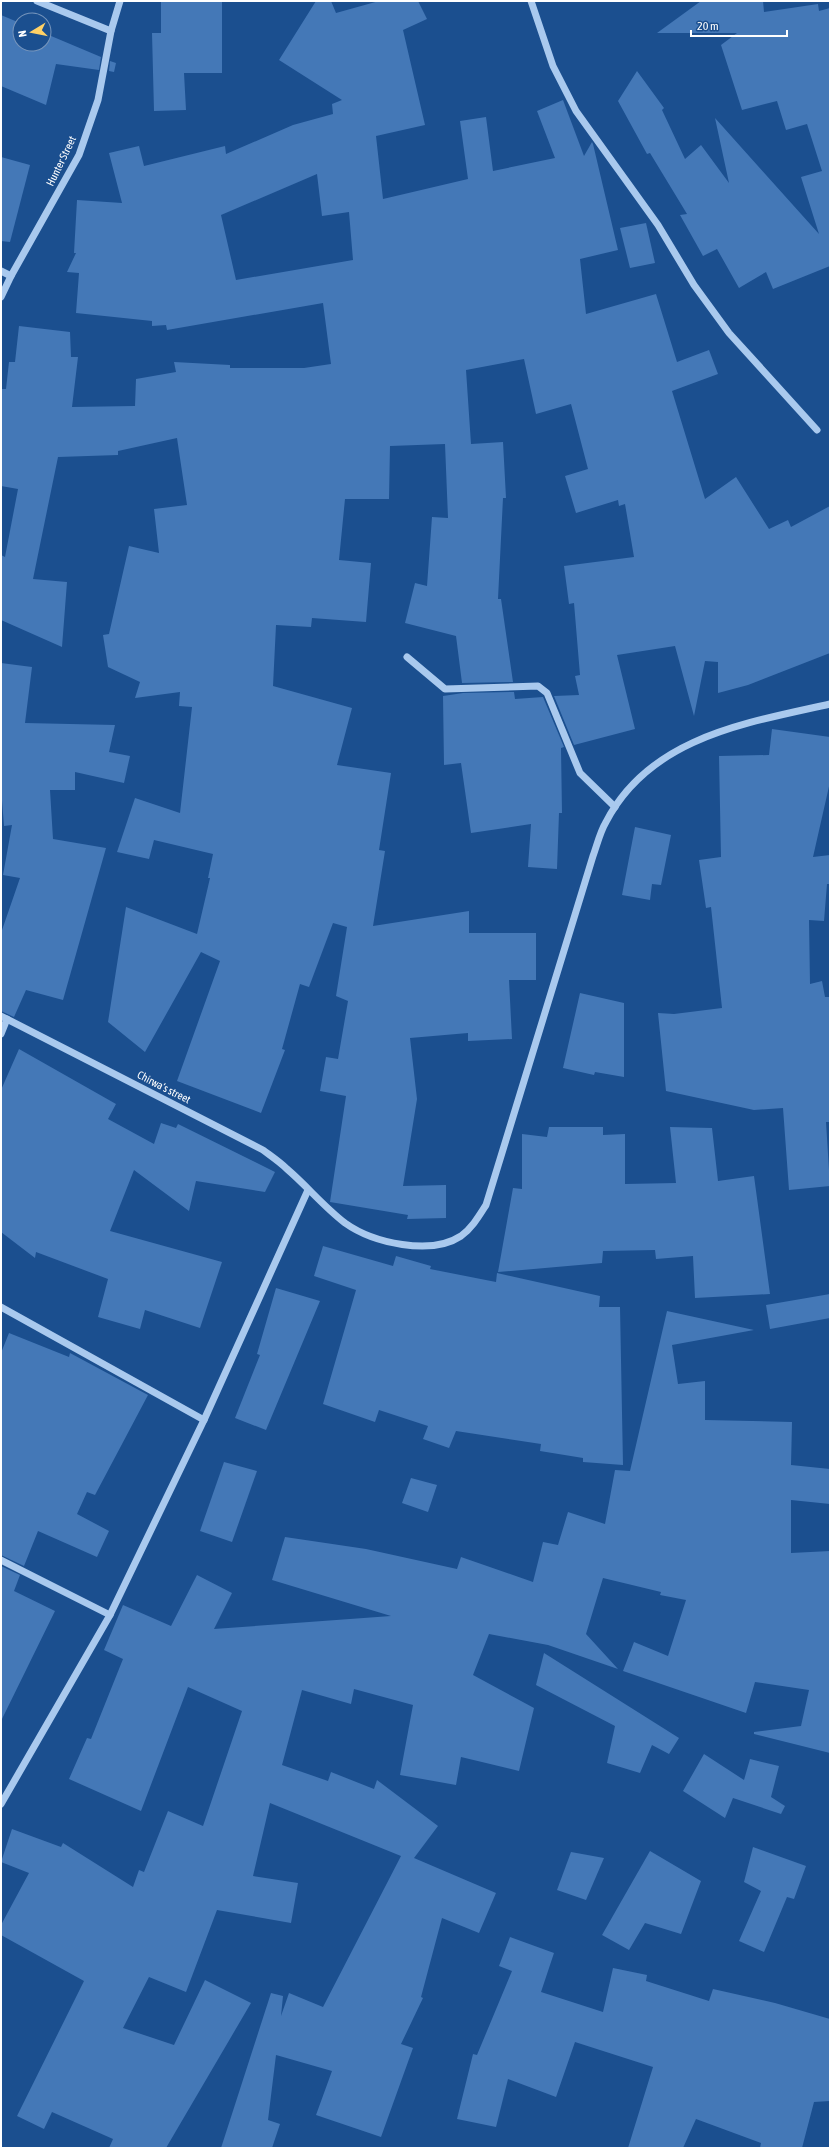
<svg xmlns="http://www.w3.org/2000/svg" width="831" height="2149" font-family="'Asap Condensed',sans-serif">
<rect width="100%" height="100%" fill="#1b4f8f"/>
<!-- building -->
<g fill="#4478b7" fill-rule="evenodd">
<path d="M 161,1 L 222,1 L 222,73 L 184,73 L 186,110 L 154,111 L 152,33 L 161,33 Z"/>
<path d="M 316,1 L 331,1 L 336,13 L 379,1 L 418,1 L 427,19 L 403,30 L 425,125 L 376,136 L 383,199 L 468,179 L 460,121 L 486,117 L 493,171 L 555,158 L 537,111 L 563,100 L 584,156 L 592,142 L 593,144 L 618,250 L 580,259 L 586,314 L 656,294 L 677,362 L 709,350 L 718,374 L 672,391 L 705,499 L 736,477 L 769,529 L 788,520 L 791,527 L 830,506 L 830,653 L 748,685 L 718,693 L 718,662 L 705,661 L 694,716 L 675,646 L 617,655 L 635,729 L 574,745 L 554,696 L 579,695 L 575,676 L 580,675 L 574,603 L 569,604 L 564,566 L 634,557 L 625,504 L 619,506 L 618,500 L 576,513 L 565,476 L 588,469 L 571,404 L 536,414 L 524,359 L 466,370 L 471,444 L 503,442 L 506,498 L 503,498 L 498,599 L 501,599 L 513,682 L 462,683 L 456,636 L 405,623 L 415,583 L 427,586 L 432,517 L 448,518 L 445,444 L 390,446 L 389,499 L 345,499 L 339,560 L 371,563 L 366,622 L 312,618 L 311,627 L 276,625 L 273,686 L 352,708 L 337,765 L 391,773 L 379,850 L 385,851 L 373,926 L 469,911 L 469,933 L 536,933 L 536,980 L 509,980 L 512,1039 L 468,1041 L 468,1033 L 410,1038 L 417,1099 L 403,1186 L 446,1185 L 446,1218 L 407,1219 L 408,1215 L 330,1202 L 346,1096 L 320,1091 L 326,1057 L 338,1059 L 348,1001 L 336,996 L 347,927 L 333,923 L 309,987 L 300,984 L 282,1049 L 285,1050 L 261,1113 L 177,1081 L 220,961 L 201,952 L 145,1052 L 108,1022 L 126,907 L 197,934 L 210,878 L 208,878 L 213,854 L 154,840 L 149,859 L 117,852 L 135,798 L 180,813 L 192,707 L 179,706 L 180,692 L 135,698 L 140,682 L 108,667 L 103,635 L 109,634 L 129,546 L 159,553 L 154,509 L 187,505 L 177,438 L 118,451 L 118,455 L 58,457 L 33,579 L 67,582 L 62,647 L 1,620 L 1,555 L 5,557 L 18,489 L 1,486 L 1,389 L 6,389 L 9,362 L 15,362 L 19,326 L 70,332 L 71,357 L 78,357 L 72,407 L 135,406 L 136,379 L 176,372 L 174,362 L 230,365 L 230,368 L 304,368 L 331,364 L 323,303 L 167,330 L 166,325 L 152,326 L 152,321 L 76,313 L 79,273 L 67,272 L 76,253 L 74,253 L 77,200 L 122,203 L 109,153 L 139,146 L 144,166 L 225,146 L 226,154 L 293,125 L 333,114 L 332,104 L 342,100 L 279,60 ZM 317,174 L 322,216 L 349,212 L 353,260 L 236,280 L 221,215 Z"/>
<path d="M 701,1 L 763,1 L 764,12 L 818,4 L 819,11 L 830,8 L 830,266 L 773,289 L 766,272 L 739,288 L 717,249 L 703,256 L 680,215 L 687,214 L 650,153 L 647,154 L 618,101 L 637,71 L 664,108 L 662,110 L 685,159 L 701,145 L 729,183 L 715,118 L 819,234 L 801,177 L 822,171 L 807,124 L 786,130 L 777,101 L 742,110 L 721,45 L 737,33 L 657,33 Z"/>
<path d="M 1,15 L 20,23 L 20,44 L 44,44 L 44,33 L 101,57 L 99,70 L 56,64 L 46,105 L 1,86 Z"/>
<path d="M 110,61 L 116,63 L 114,72 L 109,71 Z"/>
<path d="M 1,157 L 30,165 L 10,242 L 1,241 Z"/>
<path d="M 646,223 L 655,263 L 630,268 L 620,228 Z"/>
<path d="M 1,663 L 32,667 L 25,723 L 115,725 L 109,752 L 130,756 L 124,783 L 75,772 L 75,790 L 50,790 L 53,839 L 106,848 L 63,1000 L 26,990 L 14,1017 L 1,1011 L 1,933 L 20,878 L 3,875 L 12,825 L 4,826 L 1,788 Z"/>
<path d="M 514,692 L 515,699 L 543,697 L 564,747 L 561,748 L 562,813 L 559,813 L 557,869 L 528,867 L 531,824 L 471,833 L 461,763 L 444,765 L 443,696 L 463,693 Z"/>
<path d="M 772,729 L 830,737 L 830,782 L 813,857 L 830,855 L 830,884 L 827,884 L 824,921 L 809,920 L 810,984 L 822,981 L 825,997 L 830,997 L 830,1122 L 826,1122 L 830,1186 L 789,1190 L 783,1108 L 754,1110 L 666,1091 L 658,1013 L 674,1014 L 722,1008 L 711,907 L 706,908 L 699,860 L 721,857 L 719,756 L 769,755 Z"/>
<path d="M 635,827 L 671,835 L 661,885 L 652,884 L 650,900 L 622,895 Z"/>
<path d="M 580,993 L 624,1003 L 624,1077 L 595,1072 L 594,1075 L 563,1068 Z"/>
<path d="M 19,1049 L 116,1104 L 108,1119 L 154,1144 L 161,1123 L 176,1128 L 178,1124 L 275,1172 L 265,1192 L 196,1181 L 189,1211 L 134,1170 L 110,1231 L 222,1262 L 200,1328 L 145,1310 L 140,1329 L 98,1317 L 108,1279 L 36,1252 L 35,1258 L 1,1232 L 1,1090 Z"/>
<path d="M 549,1127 L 603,1127 L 603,1135 L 625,1134 L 625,1184 L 676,1183 L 670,1127 L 712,1128 L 718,1181 L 754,1176 L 770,1294 L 695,1298 L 693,1256 L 656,1259 L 655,1250 L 603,1251 L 602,1263 L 498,1272 L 513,1188 L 522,1189 L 522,1134 L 547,1137 Z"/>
<path d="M 323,1246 L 393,1266 L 396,1256 L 431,1266 L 430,1269 L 496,1282 L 497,1273 L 600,1296 L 599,1307 L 620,1307 L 623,1465 L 583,1462 L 583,1458 L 540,1451 L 541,1444 L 456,1431 L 449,1448 L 423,1439 L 428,1426 L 379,1410 L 375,1422 L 323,1404 L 356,1290 L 314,1276 Z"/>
<path d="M 276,1288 L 320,1301 L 266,1430 L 235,1418 L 260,1355 L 257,1354 Z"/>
<path d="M 830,1294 L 830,1318 L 770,1329 L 766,1305 Z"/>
<path d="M 667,1311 L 754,1330 L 672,1345 L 678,1384 L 705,1381 L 705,1420 L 792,1422 L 791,1465 L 830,1469 L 830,1504 L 791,1500 L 791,1553 L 830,1551 L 830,1753 L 754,1734 L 754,1732 L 801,1726 L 809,1690 L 755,1682 L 746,1713 L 623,1671 L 634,1642 L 668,1656 L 686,1600 L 660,1595 L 661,1592 L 603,1578 L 586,1634 L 618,1669 L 548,1645 L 489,1634 L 473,1675 L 534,1708 L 519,1771 L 461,1757 L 456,1785 L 400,1775 L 413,1705 L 354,1689 L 351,1704 L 302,1690 L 282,1765 L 328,1781 L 331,1772 L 374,1789 L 377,1780 L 438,1826 L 414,1858 L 496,1893 L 479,1933 L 442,1918 L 421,1997 L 423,1998 L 401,2044 L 413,2048 L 381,2137 L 316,2115 L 332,2071 L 276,2055 L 268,2120 L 280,2124 L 272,2148 L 221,2148 L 271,1993 L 283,1996 L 281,2016 L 289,1993 L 323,2007 L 401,1856 L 270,1803 L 253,1876 L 298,1883 L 291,1923 L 217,1910 L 186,1992 L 149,1977 L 123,2028 L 174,2045 L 205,1980 L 251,2003 L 166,2148 L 109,2148 L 113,2139 L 52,2112 L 44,2129 L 17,2116 L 84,1981 L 1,1935 L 1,1925 L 29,1873 L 1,1862 L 12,1829 L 61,1847 L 63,1843 L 133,1887 L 139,1870 L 144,1872 L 168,1811 L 203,1826 L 242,1711 L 188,1687 L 141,1811 L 69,1779 L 87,1738 L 91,1739 L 123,1659 L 104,1650 L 123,1605 L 171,1626 L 197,1575 L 232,1593 L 214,1629 L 391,1616 L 272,1580 L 285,1537 L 366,1549 L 457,1569 L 461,1557 L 533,1582 L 543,1542 L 558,1545 L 568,1512 L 605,1524 L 615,1470 L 630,1471 Z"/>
<path d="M 9,1333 L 69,1357 L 70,1353 L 148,1395 L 95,1495 L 87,1492 L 77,1514 L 109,1531 L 97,1557 L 38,1531 L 24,1566 L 1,1555 L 1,1353 Z"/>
<path d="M 224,1462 L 257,1471 L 232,1542 L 200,1531 Z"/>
<path d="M 411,1478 L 437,1485 L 428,1512 L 402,1503 Z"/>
<path d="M 1,1566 L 20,1575 L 14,1591 L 55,1611 L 1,1721 Z"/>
<path d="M 544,1653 L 679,1738 L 669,1754 L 652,1745 L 640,1773 L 607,1763 L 615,1726 L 536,1685 Z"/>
<path d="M 704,1754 L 744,1780 L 750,1759 L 779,1766 L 771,1797 L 785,1806 L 781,1814 L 733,1798 L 725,1818 L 683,1791 Z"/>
<path d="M 753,1847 L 806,1866 L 794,1899 L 787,1897 L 764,1952 L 739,1941 L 761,1891 L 744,1882 Z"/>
<path d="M 650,1851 L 701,1881 L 681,1934 L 645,1923 L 629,1950 L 602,1935 Z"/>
<path d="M 571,1852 L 604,1858 L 586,1900 L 557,1890 Z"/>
<path d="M 510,1937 L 554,1953 L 541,1992 L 603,2012 L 613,1968 L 647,1975 L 646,1981 L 709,2001 L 713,1989 L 775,2003 L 830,2019 L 830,2101 L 814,2102 L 802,2148 L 760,2148 L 761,2143 L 696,2119 L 683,2148 L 628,2148 L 653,2067 L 575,2042 L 556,2097 L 508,2079 L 496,2127 L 457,2119 L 473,2054 L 477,2055 L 512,1971 L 499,1966 Z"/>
</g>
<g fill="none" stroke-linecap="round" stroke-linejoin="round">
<!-- minor -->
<g stroke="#a9c9ee" stroke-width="7">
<path d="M 37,1 L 111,31"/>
<path d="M 531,1 L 553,66 L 576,111 L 658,225 L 694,285 L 729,333 L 817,430"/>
<path d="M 1,271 L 11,276"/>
<path d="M 1,297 L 11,276 L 79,155 L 98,100 L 111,31 L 120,1"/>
<path d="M 407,657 L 445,689 L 538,686 L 547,693 L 580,773 L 615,807"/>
<path d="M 1,1016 L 263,1150 C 271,1156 280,1162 287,1169 C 307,1186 324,1207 345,1223 C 373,1243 431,1256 461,1236 C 472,1228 479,1216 486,1205 L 593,856 C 597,845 600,832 606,822 C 650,737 746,723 830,704"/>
<path d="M 1,1034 L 7,1019"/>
<path d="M 1,1307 L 204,1420"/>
<path d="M 1,1560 L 110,1615"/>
<path d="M 1,1804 L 110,1615 L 204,1420 L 308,1190"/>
</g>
</g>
<g text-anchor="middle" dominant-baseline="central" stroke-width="3" stroke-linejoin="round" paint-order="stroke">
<!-- street labels -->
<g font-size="11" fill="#fff" stroke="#1b4f8f">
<text transform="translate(61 161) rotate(-64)">Hunter Street</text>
<text transform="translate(164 1087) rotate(27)">Chirwa’s street</text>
</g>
</g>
<!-- border -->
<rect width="831" height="2149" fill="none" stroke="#ffffff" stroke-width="4"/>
<!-- north arrow -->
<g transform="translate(32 32) rotate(260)"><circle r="19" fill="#1b4f8f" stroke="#7695bc"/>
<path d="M0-3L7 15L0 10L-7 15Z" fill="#ffd166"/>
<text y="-6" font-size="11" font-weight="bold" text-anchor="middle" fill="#ffffff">N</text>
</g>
<!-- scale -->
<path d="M691 30v6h96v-6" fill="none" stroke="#ffffff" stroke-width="2"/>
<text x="697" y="30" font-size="12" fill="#ffffff" stroke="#1b4f8f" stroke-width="3" paint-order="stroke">20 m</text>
</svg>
